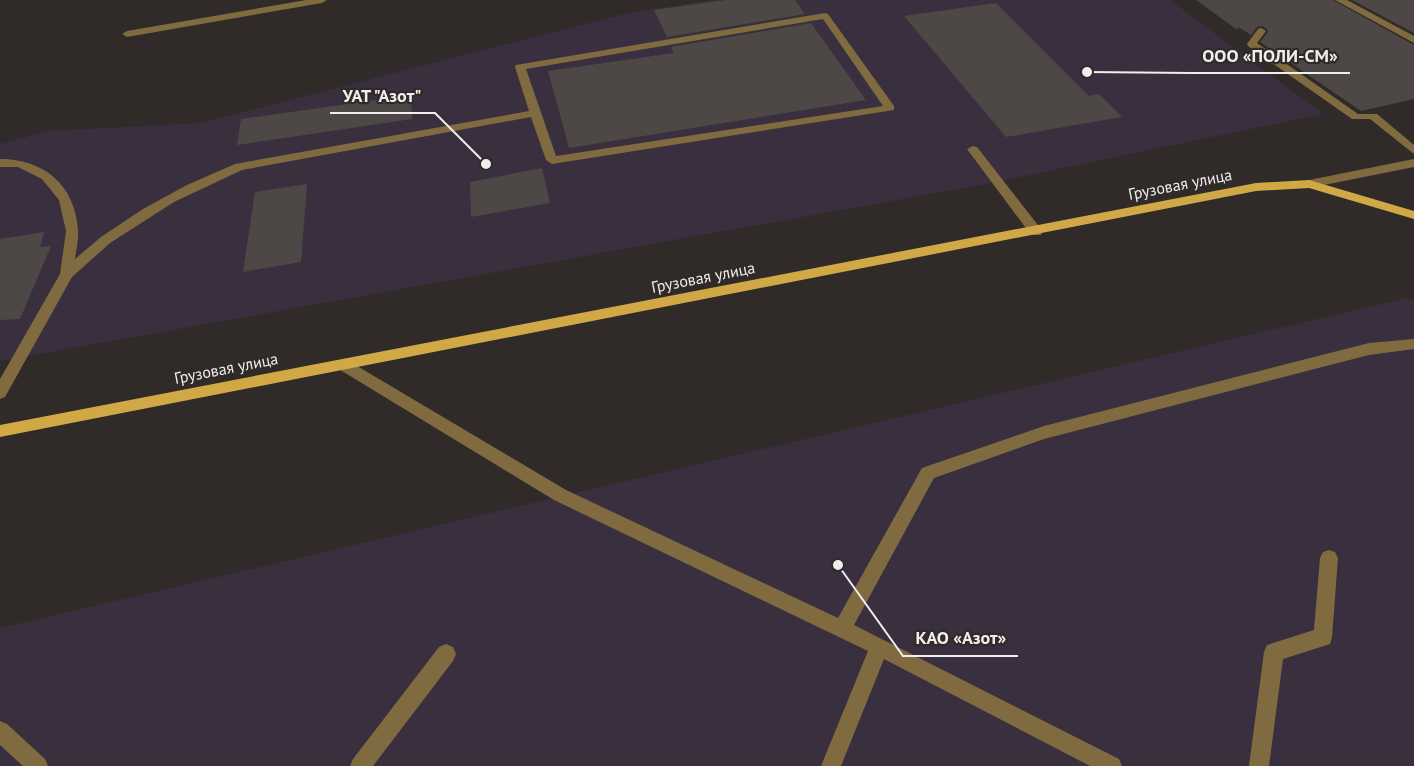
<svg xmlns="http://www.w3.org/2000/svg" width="1414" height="766" font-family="'PT Sans',sans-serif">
<rect width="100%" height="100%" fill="#302b29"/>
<!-- industrial -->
<g fill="#392f3f">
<path d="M 714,0 L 1170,0 L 1323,114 L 986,184 L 0,361 L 0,144 L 49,131 L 200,123 L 632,12 Z"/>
<path d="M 1407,298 L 1414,300 L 1414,766 L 0,766 L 0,628 Z"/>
</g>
<!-- building -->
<g fill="#4d4846">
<path d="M 726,0 L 795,0 L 805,14 L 667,37 L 654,10 Z"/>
<path d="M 1196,0 L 1333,0 L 1414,45 L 1414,99 L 1361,111 L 1260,42 L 1268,32 L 1267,29 L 1262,26 L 1257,27 L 1251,35 L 1240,28 L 1236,29 Z"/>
<path d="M 1352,0 L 1414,0 L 1414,33 Z"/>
<path d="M 996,3 L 1089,96 L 1099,94 L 1122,117 L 1006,137 L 904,16 Z"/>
<path d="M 811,23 L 866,100 L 569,148 L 548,71 L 674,53 L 671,47 Z"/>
<path d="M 411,95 L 412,119 L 237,145 L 241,119 Z"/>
<path d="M 542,168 L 550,203 L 471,217 L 470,182 Z"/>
<path d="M 307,184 L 301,262 L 243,272 L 255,192 Z"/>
<path d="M 44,232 L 40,247 L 51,246 L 20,319 L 0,320 L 0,239 Z"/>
</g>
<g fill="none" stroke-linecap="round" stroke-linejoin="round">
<!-- minor -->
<g fill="#7f6b3f" fill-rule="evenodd">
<path d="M 306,0 L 327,0 L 322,3 L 127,37 L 122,34 L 127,31 Z"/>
<path d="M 1335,0 L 1347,0 L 1414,36 L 1414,43 Z"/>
<path d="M 825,13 L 828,14 L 894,106 L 894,110 L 552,164 L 546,160 L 531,117 L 242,170 L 174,202 L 110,243 L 72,277 L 5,397 L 0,399 L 0,379 L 60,274 L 66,231 L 59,200 L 42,179 L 18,167 L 0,167 L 0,159 C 44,159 75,185 78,230 C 79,239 76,250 75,259 L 101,237 L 143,209 L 187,185 L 235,164 L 529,111 L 515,67 L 516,65 ZM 823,19 L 883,106 L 556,156 L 526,69 Z"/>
<path d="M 1261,28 L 1266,31 L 1257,43 L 1358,114 L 1377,114 L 1414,145 L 1414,154 L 1370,119 L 1352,119 L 1248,46 L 1247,44 L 1258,29 Z"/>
<path d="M 973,146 L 977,147 L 1041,229 L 1042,232 L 1041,235 L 1031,235 L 967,149 Z"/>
<path d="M 1414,159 L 1414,167 L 1309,188 L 1303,184 L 1309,180 Z"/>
<path d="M 1414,339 L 1414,349 L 1369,355 L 1044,439 L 934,478 L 854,625 L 1119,759 L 1122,766 L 1090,766 L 884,659 L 841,766 L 821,766 L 868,651 L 554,500 L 337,368 L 335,364 L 337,360 L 347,360 L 566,490 L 838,618 L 922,468 L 1044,426 L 1369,343 Z"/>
<path d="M 1329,550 L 1335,552 L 1338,558 L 1332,637 L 1330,644 L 1283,659 L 1269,766 L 1249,766 L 1264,652 L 1267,645 L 1314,630 L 1320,558 L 1323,552 Z"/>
<path d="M 446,644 L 453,647 L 456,654 L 453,661 L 373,766 L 350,766 L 353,759 L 439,647 Z"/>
<path d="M 0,721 L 7,724 L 45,759 L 48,766 L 23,766 L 0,745 Z"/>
</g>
<!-- major -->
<path fill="#d1a846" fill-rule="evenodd" d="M 1309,180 L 1414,211 L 1414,219 L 1309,188 L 1256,191 L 0,437 L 0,425 L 1256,183 Z"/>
</g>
<g text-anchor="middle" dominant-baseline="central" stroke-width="4.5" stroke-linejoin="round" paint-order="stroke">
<!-- street labels -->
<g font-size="16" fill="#f2eeed" stroke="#302b29">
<text transform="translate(1180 184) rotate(-11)">Грузовая улица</text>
<text transform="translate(703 277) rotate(-11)">Грузовая улица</text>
<text transform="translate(226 368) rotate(-11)">Грузовая улица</text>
</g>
</g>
<!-- callouts -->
<path fill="none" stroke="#f2eeed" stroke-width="2" d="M1087 72L1191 73H1350M486 164L435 113H330M838 565L903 656H1018"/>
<g fill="#f2eeed" stroke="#302b29" stroke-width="2">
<circle cx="1087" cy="72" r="6"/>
<circle cx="486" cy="164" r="6"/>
<circle cx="838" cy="565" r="6"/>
</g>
<g font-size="18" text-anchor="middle" font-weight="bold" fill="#f2eeed" stroke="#302b29" stroke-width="4.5" stroke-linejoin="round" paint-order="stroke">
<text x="1270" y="62">ООО «ПОЛИ-СМ»</text>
<text x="382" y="102">УАТ "Азот"</text>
<text x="961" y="644">КАО «Азот»</text>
</g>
</svg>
